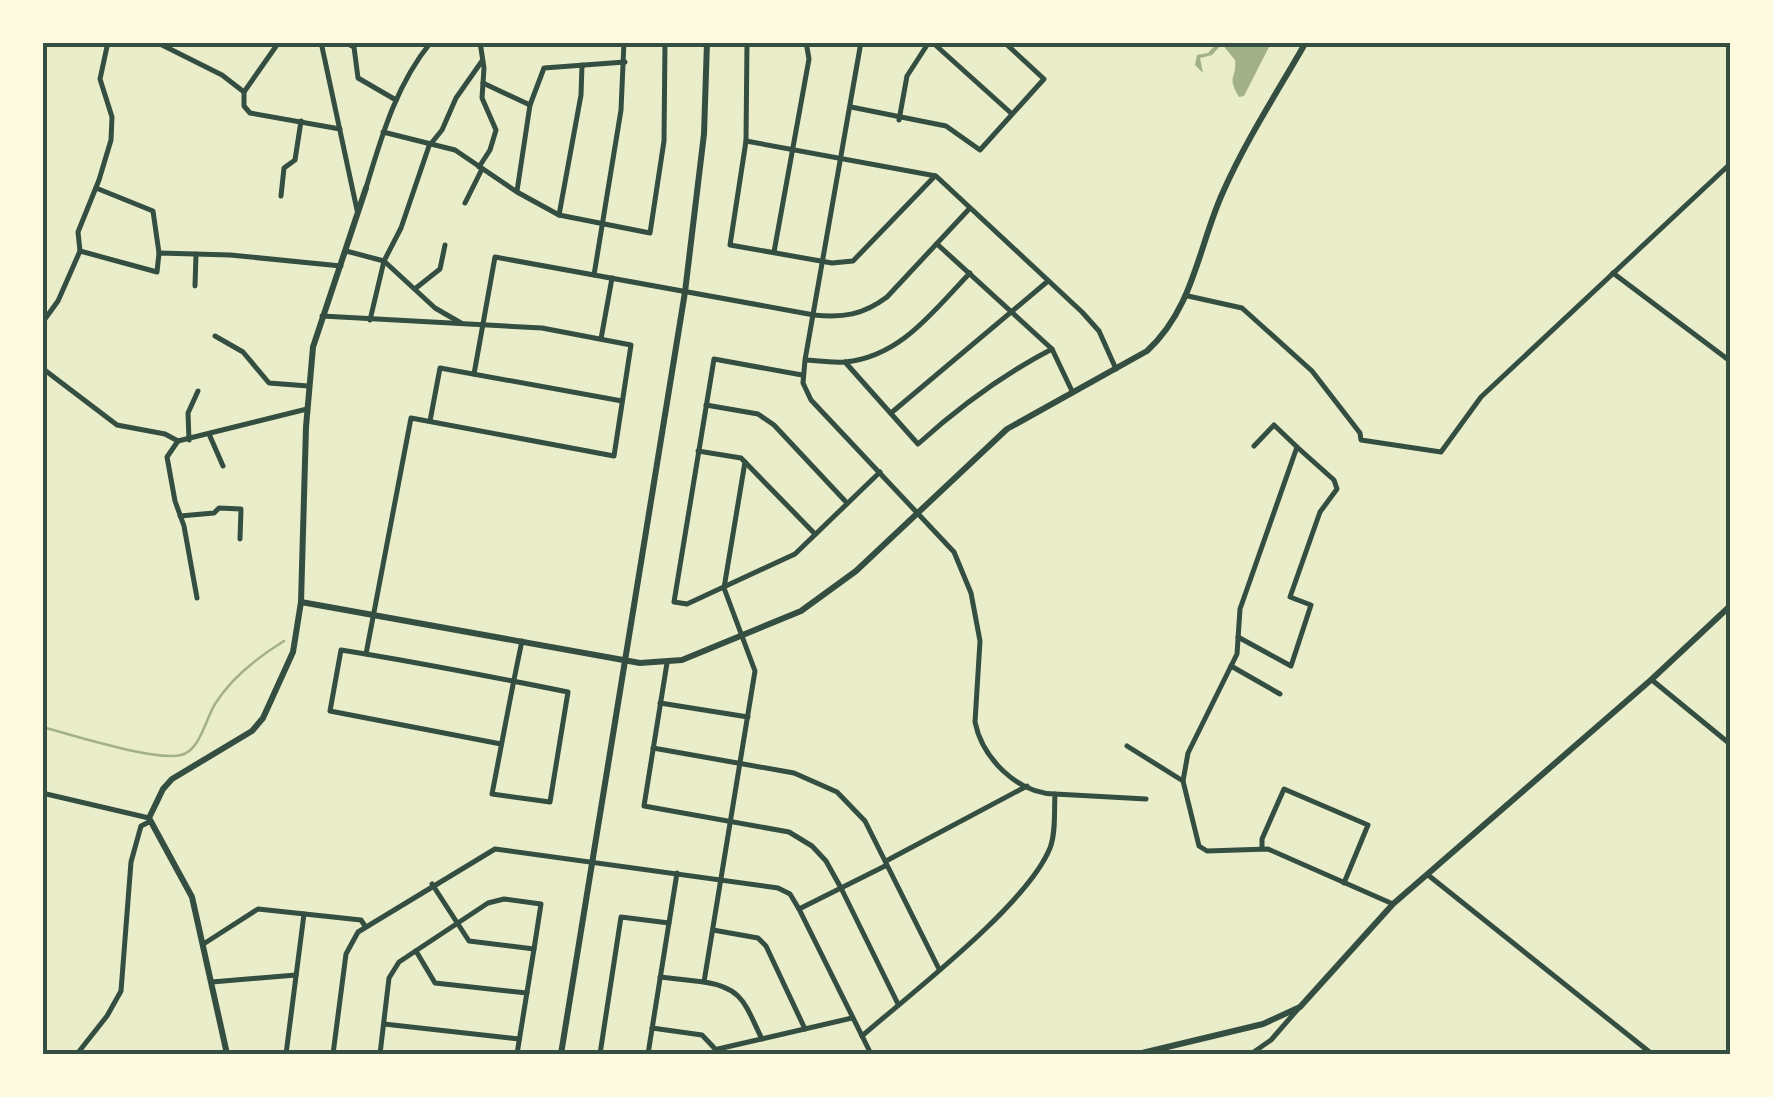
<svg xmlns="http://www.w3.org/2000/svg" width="1773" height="1097" font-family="Georgia,serif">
<rect width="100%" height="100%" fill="#e9edc9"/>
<!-- water -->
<path fill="#a3b18a" d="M 1217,43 L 1271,43 L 1244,96 L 1239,97 C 1226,74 1237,80 1235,60 L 1222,44 L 1212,55 L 1200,58 L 1203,73 L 1195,65 L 1197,55 L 1208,53 Z"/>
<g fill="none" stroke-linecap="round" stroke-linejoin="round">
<!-- stream -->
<path stroke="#a3b18a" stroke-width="2.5" d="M 42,727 C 73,735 153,761 181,755 C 200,751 206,718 215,704 C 231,678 258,657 284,641"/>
<!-- minor -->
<g stroke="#344e41" stroke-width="5">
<path d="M 156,42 L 222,75 L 244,92 L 244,106 L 250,113 L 340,129"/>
<path d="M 321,42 L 357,210"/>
<path d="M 344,42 L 354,47 L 358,78 L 396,100"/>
<path d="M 747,42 L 746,141 L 730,245 L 832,263 L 853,261 L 935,176"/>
<path d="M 861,42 L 805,360 L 803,383 L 811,400 L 954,552 L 971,593 L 980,641 L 975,722 C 982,757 1016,793 1055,794 C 1054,811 1056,833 1050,848 C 1027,905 910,994 862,1036"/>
<path d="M 932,42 L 1012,114"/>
<path d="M 483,83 L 530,105"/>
<path d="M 244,92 L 279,42"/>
<path d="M 851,107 L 946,126 L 980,150 L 1044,79 L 1004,42"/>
<path d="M 899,120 L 907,76 L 929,42"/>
<path d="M 383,132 L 455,150 L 517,192 L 559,215 L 650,233 L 664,141 L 665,42"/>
<path d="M 746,141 L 936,176 L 1082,312 L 1099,331 L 1116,369"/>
<path d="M 479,167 L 490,150 L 496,130 L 482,98 L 484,68 L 480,42"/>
<path d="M 96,188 L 153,211 L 159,253"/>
<path d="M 366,188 C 382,135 396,85 431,42"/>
<path d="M 517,191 L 530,105 L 544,68 L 625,62"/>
<path d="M 281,196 L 284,168 L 295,160 L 301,121"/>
<path d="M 465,203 L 482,169"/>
<path d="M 559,215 L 581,95 L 582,65"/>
<path d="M 937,244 L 1052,349 L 1072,391"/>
<path d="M 80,251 L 157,272 L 159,253 L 230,255 L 341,266"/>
<path d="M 346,251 L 384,261 L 370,320"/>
<path d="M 774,252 L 809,59 L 806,42"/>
<path d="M 1613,273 L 1730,361"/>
<path d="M 594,275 L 621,110 L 624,42"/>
<path d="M 195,286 L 196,254"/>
<path d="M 416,288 L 440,269 L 445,245"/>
<path d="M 1188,296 L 1242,308 L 1312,371 L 1360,433 L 1361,440 L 1441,452 L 1481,397 L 1730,164"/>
<path d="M 322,316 L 542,328 L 631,345 L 614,456 L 411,418 L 366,654"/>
<path d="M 42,323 L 58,301 L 80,251 L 78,232 L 99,180 L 111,140 L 112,117 L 100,79 L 108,42"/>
<path d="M 461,323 L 435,308 L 384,261 L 401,228 L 429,146 L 442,130 L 456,98 L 482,61"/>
<path d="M 215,336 L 243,352 L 269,383 L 308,386"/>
<path d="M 601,339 L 612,278"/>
<path d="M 806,360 C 819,361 833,363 845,362 C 901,357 934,310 970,273"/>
<path d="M 845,362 L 918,444 C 960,406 1002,375 1052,349"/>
<path d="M 42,368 L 117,425 L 165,434 L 178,441 L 307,409"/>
<path d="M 474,374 L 495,257 L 814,315 C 843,318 863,315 887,297 L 970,208"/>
<path d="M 802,375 L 714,359 L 674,602 L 687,604 L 795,554 L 880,472"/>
<path d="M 706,405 L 758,414 L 774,425 L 847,503"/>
<path d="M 891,413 L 1048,281"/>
<path d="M 430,421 L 440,368 L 622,401"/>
<path d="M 209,434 L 223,466"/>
<path d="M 189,440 L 188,413 L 198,391"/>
<path d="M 178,441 L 167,457 L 175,501 L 184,526 L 197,598"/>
<path d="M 698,451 L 741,458 L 815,534"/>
<path d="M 180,516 L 214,513 L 219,508 L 241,509 L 240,539"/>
<path d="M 1238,637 L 1291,666 L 1311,605 L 1290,597 L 1320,512 L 1337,489 L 1334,480 L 1297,447"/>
<path d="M 667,663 L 644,806 L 789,832 L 812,846 L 826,861 L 841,888 L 898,1004"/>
<path d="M 1231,666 L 1280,694"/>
<path d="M 1652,680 L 1730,744"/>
<path d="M 660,703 L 748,717"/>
<path d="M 501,744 L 330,711 L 341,650 C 417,662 493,677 568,692 L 550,802 L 492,794 C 502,743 511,692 522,641"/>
<path d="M 1127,746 L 1183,781 L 1199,846 L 1207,851 L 1268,849 L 1393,904"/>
<path d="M 653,748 L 794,773 L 837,792 L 865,821 L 939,969"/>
<path d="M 1183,781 L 1188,753 L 1237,654 L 1240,609 L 1297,447 L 1274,425 L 1254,446"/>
<path d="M 42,793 L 149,818"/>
<path d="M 1055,794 L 1146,799"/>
<path d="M 1262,847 L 1262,839 L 1284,789 L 1368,825 L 1344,883"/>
<path d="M 886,861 L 1027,786"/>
<path d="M 1428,875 L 1652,1054"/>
<path d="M 432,884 L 469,941 L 534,949 L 517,1054"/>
<path d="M 799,909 L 885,866"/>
<path d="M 713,930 L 758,938 L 766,946 L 805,1029"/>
<path d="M 205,943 L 258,909 L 361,920 L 365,926"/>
<path d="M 416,951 L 435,983 L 527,993"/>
<path d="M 660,977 L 704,982 L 755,671 L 724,588 L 745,462"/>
<path d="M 212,982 L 296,975"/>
<path d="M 704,982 C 744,988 745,1005 762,1039"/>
<path d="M 384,1024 L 519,1039"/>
<path d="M 652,1028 L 702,1035 L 720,1054"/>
<path d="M 718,1049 L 852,1018"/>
<path d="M 77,1054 L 107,1016 L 121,991 L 131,862 L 141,826 L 149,822"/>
<path d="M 286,1054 L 304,914"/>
<path d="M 333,1054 L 346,954 L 358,932 L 495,849 L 778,888 L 790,894 L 799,909 L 871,1054"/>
<path d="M 380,1054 L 389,978 L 399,962 L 488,903 L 504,899 L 541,904 L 534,949"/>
<path d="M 600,1054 L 621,917 L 669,923"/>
<path d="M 648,1054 L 677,873"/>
<path d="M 1251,1054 L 1271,1040 L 1298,1009"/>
</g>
<!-- tertiary -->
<g stroke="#344e41" stroke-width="6">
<path d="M 301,602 L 640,663 L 682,660 L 801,611 L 856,571 L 1007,429 L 1147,351 C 1194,308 1198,247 1223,192 C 1246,140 1278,91 1306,42"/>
<path d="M 227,1054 L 192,897 L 149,818 L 163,789 L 172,779 L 252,731 L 263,718 L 293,652 L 301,602 L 306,427 L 313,347 L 366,188"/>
<path d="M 561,1054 L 685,292 L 704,134 L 707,42"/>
<path d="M 1138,1054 L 1263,1024 L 1300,1007 L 1393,904 L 1652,679 L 1730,606"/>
</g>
</g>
<!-- border -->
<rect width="1773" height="1097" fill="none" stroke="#fefae0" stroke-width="90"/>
<rect x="45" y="45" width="1683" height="1007" fill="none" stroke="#344e41" stroke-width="4"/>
</svg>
